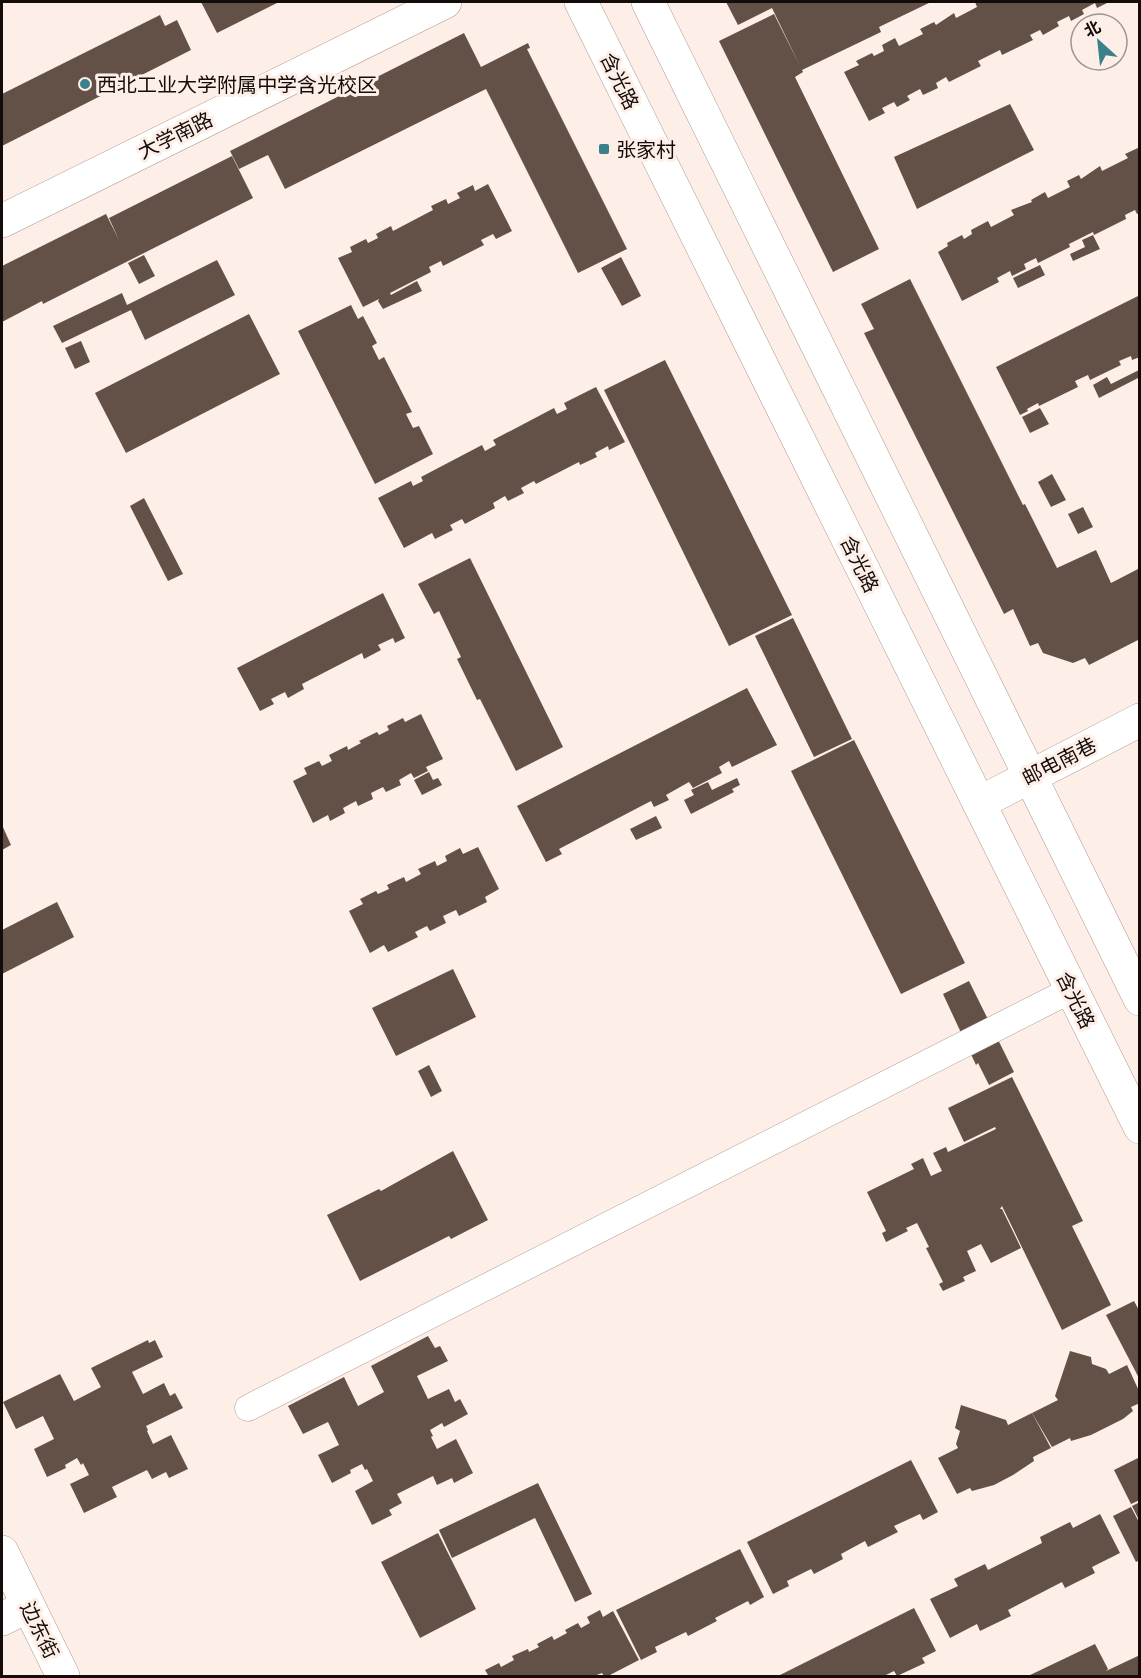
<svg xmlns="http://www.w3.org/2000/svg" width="1141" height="1678" font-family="Manrope,'Noto Sans SC',sans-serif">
<rect width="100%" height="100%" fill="#fdefe8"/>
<!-- building -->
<g fill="#635147">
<path d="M 201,2 L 279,2 L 217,33 Z"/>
<path d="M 726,2 L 931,2 L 879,27 L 881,32 L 802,70 L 803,72 L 795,77 L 879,249 L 833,272 L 719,41 L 774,14 L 800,66 L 772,8 L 738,25 Z"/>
<path d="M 975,2 L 1109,2 L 1097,8 L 1095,3 L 1082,10 L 1084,14 L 1071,21 L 1069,16 L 1057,22 L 1059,26 L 1043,35 L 1040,30 L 1030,35 L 1033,40 L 1002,55 L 1000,50 L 978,61 L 981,66 L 949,82 L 946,77 L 936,83 L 938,88 L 923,95 L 920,89 L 907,96 L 910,100 L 897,107 L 894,102 L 882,108 L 885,113 L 869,121 L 844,72 L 859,65 L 856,61 L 872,53 L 874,56 L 884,51 L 882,45 L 895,38 L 899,46 L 923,34 L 920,29 L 934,22 L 936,25 L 954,13 L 956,18 L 977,7 Z"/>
<path d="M 160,15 L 165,26 L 177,20 L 191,50 L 2,146 L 2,94 Z"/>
<path d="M 464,33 L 481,67 L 528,43 L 530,48 L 527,49 L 627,249 L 578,273 L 486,89 L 285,189 L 268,155 L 239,169 L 230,151 Z"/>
<path d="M 1010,104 L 1034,150 L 917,209 L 894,157 Z"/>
<path d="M 1140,147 L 1140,213 L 1137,214 L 1135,210 L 1125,215 L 1126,219 L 1094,235 L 1093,232 L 1069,244 L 1070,247 L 1038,263 L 1036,258 L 1024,264 L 1026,269 L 1012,276 L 1010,271 L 997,278 L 999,282 L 962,301 L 938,252 L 948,246 L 947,243 L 962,235 L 964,239 L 972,234 L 971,230 L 988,221 L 991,227 L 1014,215 L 1011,210 L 1032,202 L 1031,200 L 1045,192 L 1048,198 L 1070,187 L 1067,181 L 1079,175 L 1081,179 L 1100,166 L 1102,171 L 1128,158 L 1125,154 Z"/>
<path d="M 232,156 L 253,198 L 43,304 L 42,301 L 2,322 L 2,266 L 106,214 L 119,240 L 109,218 Z"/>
<path d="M 488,184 L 512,231 L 496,239 L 493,234 L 481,240 L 484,245 L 443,266 L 441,261 L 429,267 L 431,272 L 390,293 L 391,295 L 417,281 L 422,291 L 383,309 L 378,301 L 379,299 L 363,307 L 338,258 L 352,252 L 350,247 L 366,239 L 368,243 L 378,238 L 376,234 L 391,226 L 393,231 L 433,210 L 431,206 L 446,199 L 448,204 L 460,198 L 457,193 L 473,185 L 475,191 Z"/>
<path d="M 1093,235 L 1100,249 L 1073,261 L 1070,254 L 1085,247 L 1082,240 Z"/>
<path d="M 144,255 L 155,276 L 139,284 L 128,263 Z"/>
<path d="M 621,257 L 641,296 L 622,306 L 601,268 Z"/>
<path d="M 217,260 L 235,295 L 145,340 L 131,310 L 62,343 L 53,326 L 122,293 L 127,305 Z"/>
<path d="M 1040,265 L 1045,275 L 1018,288 L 1013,278 Z"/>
<path d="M 910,279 L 1023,505 L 1025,504 L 1057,568 L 1096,550 L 1111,583 L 1138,569 L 1140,639 L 1089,665 L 1085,658 L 1073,663 L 1043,653 L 1038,643 L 1030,646 L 1013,609 L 1004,614 L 864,333 L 874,329 L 861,304 Z"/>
<path d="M 1140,295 L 1140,357 L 1132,360 L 1131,356 L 1119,361 L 1121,365 L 1090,380 L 1088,375 L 1075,381 L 1078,387 L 1039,406 L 1038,403 L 1027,409 L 1028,411 L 1020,415 L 996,367 Z"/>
<path d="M 351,305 L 358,319 L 363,316 L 377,343 L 372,346 L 379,360 L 384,357 L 412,412 L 406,414 L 413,428 L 419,426 L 433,454 L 375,484 L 298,331 Z"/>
<path d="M 249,314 L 280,374 L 126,453 L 95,393 Z"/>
<path d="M 81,341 L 90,362 L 75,369 L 65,348 Z"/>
<path d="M 665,360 L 792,615 L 729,646 L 604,390 Z"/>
<path d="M 1139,370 L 1140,377 L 1099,398 L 1093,385 L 1107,377 L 1111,384 Z"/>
<path d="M 596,387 L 625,442 L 609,450 L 608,446 L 595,453 L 597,457 L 580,465 L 579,462 L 536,484 L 534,481 L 521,488 L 524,493 L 508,501 L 505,496 L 493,503 L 495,508 L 465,524 L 462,519 L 450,525 L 453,530 L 435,539 L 432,533 L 404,548 L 378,498 L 411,481 L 413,486 L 423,481 L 421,477 L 482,445 L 485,451 L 496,445 L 493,440 L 554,408 L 557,414 L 567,409 L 564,403 Z"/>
<path d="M 1040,408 L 1049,424 L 1030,433 L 1022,417 Z"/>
<path d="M 1052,474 L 1066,500 L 1051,507 L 1038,482 Z"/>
<path d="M 144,498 L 183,574 L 168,581 L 130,506 Z"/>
<path d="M 1083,507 L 1093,527 L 1078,534 L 1068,514 Z"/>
<path d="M 470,558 L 563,747 L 516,771 L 480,699 L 477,700 L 457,659 L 461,657 L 439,611 L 434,614 L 418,584 Z"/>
<path d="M 383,593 L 405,638 L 395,643 L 393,638 L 378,645 L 381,650 L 364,659 L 362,653 L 302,684 L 304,689 L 288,698 L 285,692 L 271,699 L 274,704 L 260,711 L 237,668 Z"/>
<path d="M 793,618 L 852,739 L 814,757 L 755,636 Z"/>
<path d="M 747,688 L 777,745 L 732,767 L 729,761 L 719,767 L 722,773 L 693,788 L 689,782 L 666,795 L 669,800 L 654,807 L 651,801 L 559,849 L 562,854 L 546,862 L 517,806 Z"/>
<path d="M 421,714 L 443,759 L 426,767 L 428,771 L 414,778 L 411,773 L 399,780 L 401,785 L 386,792 L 383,787 L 371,793 L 373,799 L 358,806 L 356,801 L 343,808 L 345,813 L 330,821 L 328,815 L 313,823 L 293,781 L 307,774 L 304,768 L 319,761 L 322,766 L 332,761 L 329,755 L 347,746 L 348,750 L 361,743 L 359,741 L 377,732 L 379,735 L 389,730 L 387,726 L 403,718 L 405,722 Z"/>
<path d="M 854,740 L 965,963 L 901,994 L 791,771 Z"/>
<path d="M 429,772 L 433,780 L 438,778 L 442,785 L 422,795 L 414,780 Z"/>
<path d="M 737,778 L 740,785 L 732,789 L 734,792 L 691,814 L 684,800 L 694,795 L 691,790 L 708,782 L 712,790 Z"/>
<path d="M 656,816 L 662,828 L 636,840 L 630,829 Z"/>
<path d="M 2,825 L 11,845 L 2,850 Z"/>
<path d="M 478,847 L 499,889 L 485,897 L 487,902 L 459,916 L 456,910 L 443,916 L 446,923 L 430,931 L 427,926 L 415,932 L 418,937 L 388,952 L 384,945 L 370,953 L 349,911 L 363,904 L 360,899 L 376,891 L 378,894 L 389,889 L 387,885 L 404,877 L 406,882 L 421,874 L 418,869 L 435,861 L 437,866 L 447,861 L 445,856 L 460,848 L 463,854 Z"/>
<path d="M 57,902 L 74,937 L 2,974 L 2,930 Z"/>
<path d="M 453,969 L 476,1017 L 396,1056 L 372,1008 Z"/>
<path d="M 969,981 L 1014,1072 L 989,1085 L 978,1063 L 976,1065 L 943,994 Z"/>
<path d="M 429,1065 L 442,1091 L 431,1097 L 418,1071 Z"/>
<path d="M 1012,1077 L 1083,1221 L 1072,1226 L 1111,1305 L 1062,1330 L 1002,1206 L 1000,1209 L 1002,1209 L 1021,1248 L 991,1263 L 981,1244 L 967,1251 L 976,1271 L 963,1277 L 965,1281 L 943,1291 L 939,1284 L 943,1282 L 926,1248 L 929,1247 L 917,1223 L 906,1228 L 908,1231 L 886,1242 L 882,1233 L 886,1231 L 867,1192 L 914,1169 L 911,1164 L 923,1158 L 931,1176 L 942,1171 L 933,1153 L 946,1147 L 948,1152 L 996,1129 L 995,1127 L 964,1142 L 948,1108 Z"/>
<path d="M 453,1151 L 488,1220 L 451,1239 L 449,1236 L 360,1281 L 327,1215 L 379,1189 L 381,1191 Z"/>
<path d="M 1134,1301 L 1140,1312 L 1140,1380 L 1106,1315 Z"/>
<path d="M 428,1336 L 435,1348 L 440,1346 L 448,1361 L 417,1376 L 428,1399 L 449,1389 L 455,1402 L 460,1399 L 468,1414 L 444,1427 L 442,1423 L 430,1430 L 433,1436 L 431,1437 L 437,1449 L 456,1439 L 473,1473 L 454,1483 L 452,1478 L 437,1485 L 433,1476 L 397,1494 L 402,1503 L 389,1510 L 392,1515 L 372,1525 L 355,1491 L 373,1481 L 367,1469 L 365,1470 L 362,1464 L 350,1470 L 351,1473 L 332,1483 L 318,1455 L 339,1445 L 328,1422 L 303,1434 L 288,1406 L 344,1377 L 358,1406 L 384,1392 L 371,1366 Z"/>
<path d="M 148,1340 L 149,1343 L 155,1340 L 163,1357 L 132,1372 L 143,1394 L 164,1383 L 170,1396 L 175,1393 L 183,1408 L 146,1426 L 148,1430 L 147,1431 L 153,1444 L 171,1435 L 188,1469 L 169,1478 L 166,1472 L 152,1479 L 147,1470 L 112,1487 L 117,1497 L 84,1513 L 70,1484 L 89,1475 L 83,1463 L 81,1465 L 77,1458 L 65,1465 L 66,1468 L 47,1477 L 34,1449 L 54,1439 L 43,1416 L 16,1429 L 3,1402 L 60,1374 L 74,1401 L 101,1387 L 91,1368 Z"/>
<path d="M 1070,1351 L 1091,1357 L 1092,1364 L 1106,1369 L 1109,1374 L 1127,1365 L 1140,1393 L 1140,1403 L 1131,1407 L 1133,1411 L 1123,1419 L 1091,1435 L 1071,1441 L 1070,1438 L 1052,1447 L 1032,1413 L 1058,1400 L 1055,1396 Z"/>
<path d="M 961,1405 L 1006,1420 L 1008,1425 L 1032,1413 L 1051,1448 L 1033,1457 L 1034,1461 L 1013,1475 L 994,1485 L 972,1491 L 970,1488 L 957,1494 L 938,1458 L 958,1448 L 956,1444 L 960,1431 L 955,1428 Z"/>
<path d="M 1140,1457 L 1140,1500 L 1131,1504 L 1114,1470 Z"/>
<path d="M 911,1460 L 938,1512 L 923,1520 L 920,1514 L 894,1526 L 898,1532 L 868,1547 L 865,1541 L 841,1554 L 843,1559 L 814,1574 L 811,1569 L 787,1581 L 789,1586 L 773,1594 L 747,1542 Z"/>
<path d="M 538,1483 L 592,1594 L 575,1602 L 535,1518 L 452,1558 L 439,1530 Z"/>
<path d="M 1140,1502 L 1140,1522 L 1132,1506 Z"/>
<path d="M 1131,1507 L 1140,1524 L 1140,1560 L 1136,1562 L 1113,1516 Z"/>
<path d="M 1100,1514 L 1120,1553 L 1092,1567 L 1095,1573 L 1065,1588 L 1062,1582 L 1008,1610 L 1011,1616 L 980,1631 L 977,1624 L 950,1638 L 930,1599 L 958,1586 L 954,1579 L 985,1564 L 988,1570 L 1042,1543 L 1040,1537 L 1070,1522 L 1073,1528 Z"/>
<path d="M 438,1533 L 476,1609 L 420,1638 L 381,1562 Z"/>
<path d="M 740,1549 L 764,1597 L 750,1605 L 748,1601 L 715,1618 L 717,1621 L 688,1636 L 686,1632 L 655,1647 L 657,1652 L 641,1660 L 616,1610 Z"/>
<path d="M 914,1608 L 936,1651 L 922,1658 L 925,1663 L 897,1676 L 894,1671 L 884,1676 L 778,1676 Z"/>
<path d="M 600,1610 L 603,1617 L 613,1611 L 639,1660 L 608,1676 L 604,1676 L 602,1673 L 594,1676 L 484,1676 L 488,1675 L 485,1670 L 499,1663 L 501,1667 L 514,1660 L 512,1656 L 528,1649 L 529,1652 L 539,1647 L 537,1644 L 552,1636 L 554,1640 L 567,1633 L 565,1630 L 578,1623 L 581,1628 L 590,1623 L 587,1617 Z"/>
<path d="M 1095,1644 L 1108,1669 L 1106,1671 L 1140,1655 L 1140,1676 L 1028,1676 Z"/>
</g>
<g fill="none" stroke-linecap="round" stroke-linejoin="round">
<!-- street casing -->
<g stroke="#b19c91" stroke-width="27">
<path id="street" d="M 248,1408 L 1071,990"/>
</g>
<!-- secondary casing -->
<g stroke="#b19c91" stroke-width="34">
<g id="secondary">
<path d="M 581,2 L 1140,1127"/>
<path d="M 648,2 L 1140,999"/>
<path d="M 2,221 L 445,2"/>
<path d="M 979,803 L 1140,720"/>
<path d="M 2,1552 L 63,1676"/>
<path d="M 2,1619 L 28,1606"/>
</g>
</g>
<!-- street -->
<use href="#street" stroke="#fff" stroke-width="26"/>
<!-- secondary -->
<use href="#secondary" stroke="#fff" stroke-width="33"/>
</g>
<!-- markers -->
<g fill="#3a818b" stroke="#fdefe8" stroke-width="2">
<circle cx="85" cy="84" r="6"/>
<rect x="598" y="143" width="12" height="12" rx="3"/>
</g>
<g text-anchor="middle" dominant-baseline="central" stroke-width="6" stroke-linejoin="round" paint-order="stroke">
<!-- street labels -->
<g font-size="20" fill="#130c08" stroke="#fdefe8">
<text transform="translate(620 81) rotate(64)">含光路</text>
<text transform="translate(175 135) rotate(-26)">大学南路</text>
<text transform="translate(860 564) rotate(64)">含光路</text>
<text transform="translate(1059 761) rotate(-27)">邮电南巷</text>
<text transform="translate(1076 1000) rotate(64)">含光路</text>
<text transform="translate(40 1630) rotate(64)">边东街</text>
</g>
<!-- poi labels -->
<g font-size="20" fill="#130c08" stroke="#fdefe8" text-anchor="start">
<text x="97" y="84">西北工业大学附属中学含光校区</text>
<text x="616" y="149">张家村</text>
</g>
</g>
<!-- border -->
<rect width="1141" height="1678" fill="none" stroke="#130c08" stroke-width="6"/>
<!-- north arrow -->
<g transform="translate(1099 42) rotate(333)"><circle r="28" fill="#fdefe8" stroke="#9f948e" stroke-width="1.5"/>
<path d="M0-4.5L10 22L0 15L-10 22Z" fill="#3a818b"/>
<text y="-9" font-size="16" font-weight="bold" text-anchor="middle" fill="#130c08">北</text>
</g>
</svg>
